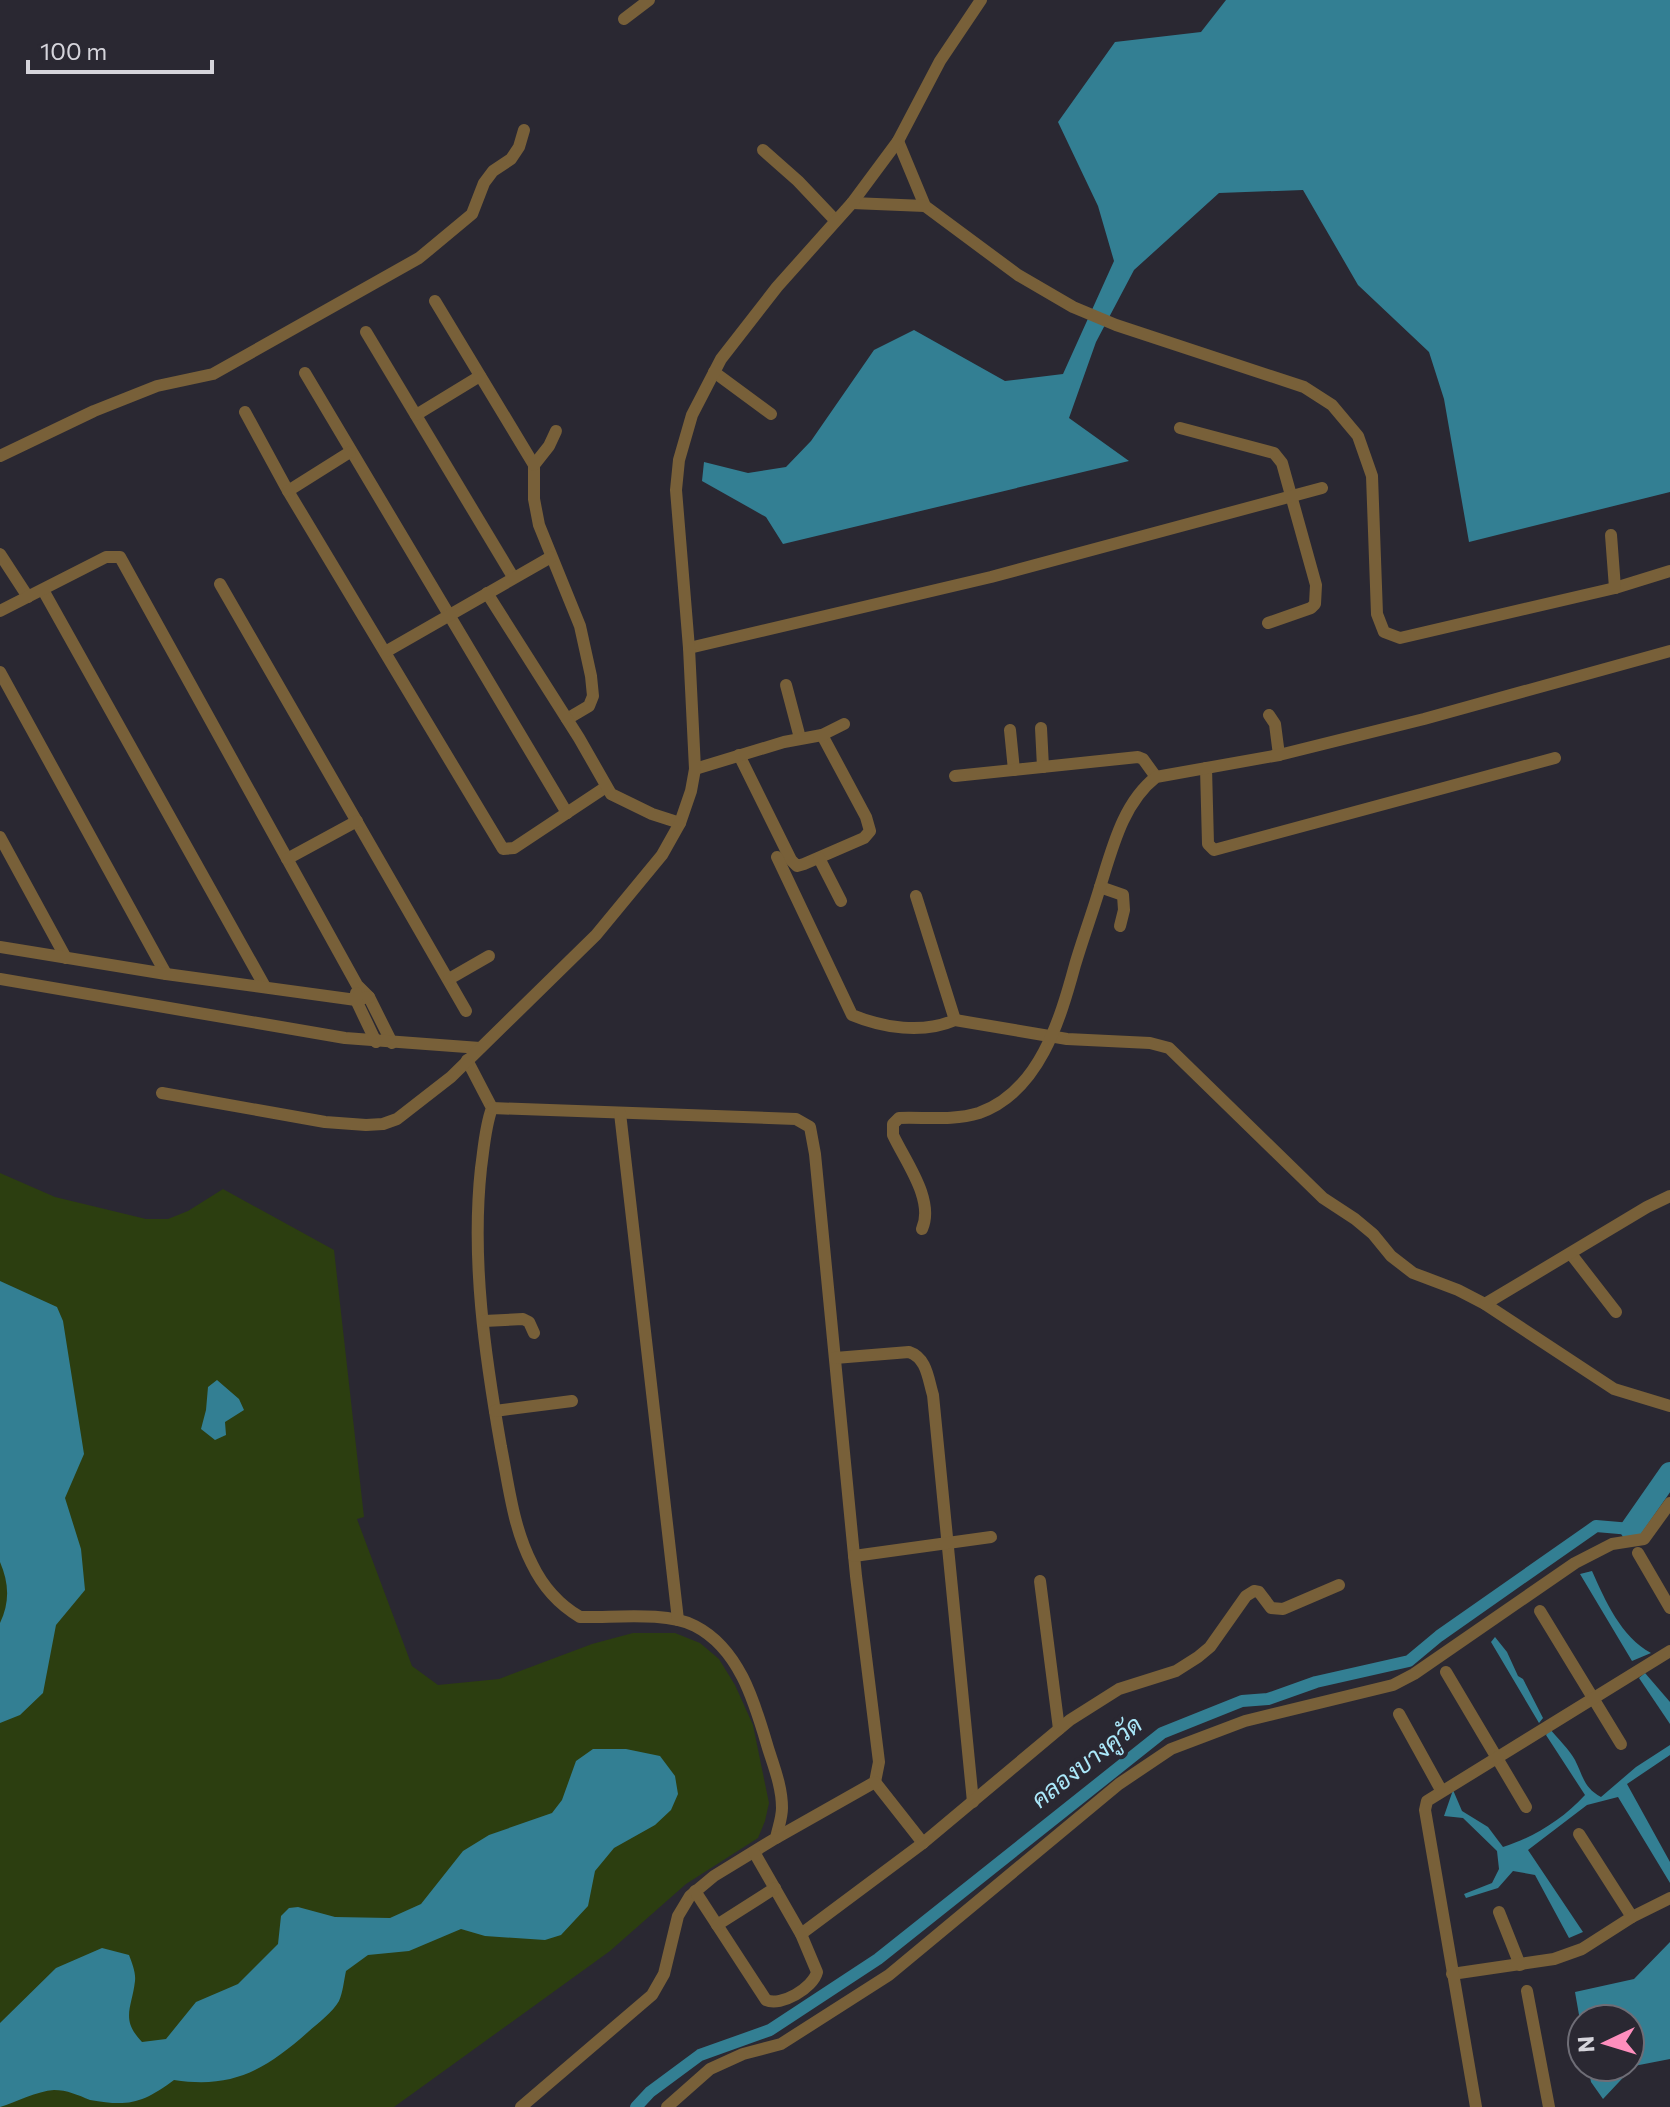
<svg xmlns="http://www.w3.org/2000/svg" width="1670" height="2107" font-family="Commissioner,Sarabun,sans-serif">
<rect width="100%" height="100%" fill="#2a2832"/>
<!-- green -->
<path fill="#2c3e10" d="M 0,1173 L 55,1197 L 146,1219 L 168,1219 L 188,1211 L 223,1189 L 334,1250 L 364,1517 L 357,1519 L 412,1666 L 438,1685 L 499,1679 L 592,1644 L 633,1633 L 675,1633 L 700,1643 L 719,1659 L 735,1685 L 753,1725 L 769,1803 L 765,1821 L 758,1838 L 686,1884 L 610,1951 L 394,2107 L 0,2107 Z"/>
<!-- water -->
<g fill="#337f93">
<path d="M 1226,0 L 1670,0 L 1670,492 L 1469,542 L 1444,399 L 1429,352 L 1358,285 L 1303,190 L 1219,193 L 1134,270 L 1096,342 L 1069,418 L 1129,461 L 783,544 L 766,517 L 702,481 L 704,462 L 748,473 L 786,467 L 811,441 L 874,350 L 914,330 L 1005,381 L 1063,374 L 1114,261 L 1098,206 L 1058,122 L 1115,42 L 1201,32 Z"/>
<path d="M 0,1281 L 57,1307 L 63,1321 L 84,1454 L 65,1498 L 81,1549 L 85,1590 L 56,1625 L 43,1693 L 20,1715 L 0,1723 L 0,1623 C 10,1602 9,1583 0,1562 Z"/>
<path d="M 217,1380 L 239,1399 L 244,1410 L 225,1422 L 226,1435 L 215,1440 L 201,1429 L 206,1410 L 208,1387 Z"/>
<path d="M 1592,1571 C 1605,1600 1621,1637 1651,1653 L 1632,1661 L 1580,1574 Z"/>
<path d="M 1495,1637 L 1507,1652 L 1518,1676 L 1523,1679 L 1543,1718 L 1539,1723 L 1491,1642 Z"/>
<path d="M 1645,1673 L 1670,1702 L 1670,1724 L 1639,1678 Z"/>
<path d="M 1550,1729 C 1558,1739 1569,1749 1575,1760 C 1583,1776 1584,1788 1601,1797 L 1636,1767 L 1670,1745 L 1670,1755 L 1627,1784 L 1670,1862 L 1670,1883 L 1618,1797 L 1587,1805 L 1528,1850 L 1583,1932 L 1569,1938 L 1535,1875 L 1513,1871 L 1498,1888 L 1466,1898 L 1464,1894 L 1492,1883 L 1499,1869 L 1497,1851 L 1463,1818 L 1444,1816 L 1453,1790 L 1462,1811 L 1488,1827 L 1503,1847 C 1534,1837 1562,1820 1585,1795 L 1546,1735 Z"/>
<path d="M 593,1749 L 626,1749 L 660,1756 L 675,1776 L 678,1794 L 671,1810 L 655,1825 L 614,1848 L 595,1871 L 588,1906 L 561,1935 L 545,1940 L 485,1936 L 461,1929 L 409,1951 L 368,1955 L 346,1971 C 344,1980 343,1992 339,2001 C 333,2012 318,2023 308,2032 C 265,2070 233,2089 174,2080 C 143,2103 129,2107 90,2100 C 78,2095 67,2090 54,2090 C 37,2091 16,2102 0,2107 L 0,2023 L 56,1968 L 102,1948 L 129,1955 C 132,1963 136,1973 135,1981 C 132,2008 120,2019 142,2042 L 166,2039 L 196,2002 L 238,1984 L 278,1944 L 281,1916 L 289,1908 L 298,1907 L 335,1917 L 390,1918 L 421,1904 L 463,1851 L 489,1835 L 552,1813 L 562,1800 L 576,1761 Z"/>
<path d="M 1670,1942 L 1670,2059 L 1634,2066 L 1603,2099 L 1591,2082 L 1588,2067 L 1630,2067 L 1630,2019 L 1582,2019 L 1582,2032 L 1575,1992 L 1634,1979 Z"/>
</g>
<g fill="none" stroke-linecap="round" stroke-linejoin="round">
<!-- canal -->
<path stroke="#337f93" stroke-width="12" d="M 636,2107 L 650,2092 L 700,2055 L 770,2030 L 878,1959 L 1162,1733 L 1242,1701 L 1268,1699 L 1316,1682 L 1409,1661 L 1439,1636 L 1596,1526 L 1631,1529"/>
<!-- river -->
<path stroke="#337f93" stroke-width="22" d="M 1631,1529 L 1670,1473"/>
<!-- street -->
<g stroke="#786039" stroke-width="12">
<path d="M 624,19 L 649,0"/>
<path d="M 898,141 L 925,206 L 1018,275 L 1073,307 L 1116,325 L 1304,387 L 1332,405 L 1358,436 L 1372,476 L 1377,614 L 1384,632 L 1400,638 L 1615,588 L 1670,571"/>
<path d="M 763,150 L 798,181 L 835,220"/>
<path d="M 852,203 L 925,206"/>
<path d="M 435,301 L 534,465 L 534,499 L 539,525 L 580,626 L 591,676 L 593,696 L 589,706 L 567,719"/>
<path d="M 366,332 L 513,577"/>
<path d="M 714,372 L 771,414"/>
<path d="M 305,373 L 567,813"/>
<path d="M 245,412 L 288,491 L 503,849 L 514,848 L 606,787"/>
<path d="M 416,415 L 480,376"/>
<path d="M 1180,428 L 1274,453 L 1282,463 L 1316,585 L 1315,604 L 1311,608 L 1268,623"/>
<path d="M 0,456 L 94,411 L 157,386 L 213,374 L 419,258 L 472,214 L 484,183 L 493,171 L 511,159 L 519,147 L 524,130"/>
<path d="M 534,465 L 549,446 L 556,431"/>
<path d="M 288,491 L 350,452"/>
<path d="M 1611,535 L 1615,588"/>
<path d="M 0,554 L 28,597"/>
<path d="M 220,584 L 466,1011"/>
<path d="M 43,590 L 264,985"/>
<path d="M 487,593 L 579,738 L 611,794 L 652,814 L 680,823"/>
<path d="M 0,611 L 106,557 L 120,557 L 357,985 L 369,997 L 392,1043"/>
<path d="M 689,648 L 991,577 L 1322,488"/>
<path d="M 387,651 L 551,557"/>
<path d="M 0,672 L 166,974"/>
<path d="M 786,685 L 800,738"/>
<path d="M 1269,715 L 1275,724 L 1279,755"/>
<path d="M 1041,728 L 1043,767"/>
<path d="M 1010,730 L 1014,770"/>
<path d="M 739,755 L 791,860 L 797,866 L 804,864 L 864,838 L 870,831 L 866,817 L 822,735"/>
<path d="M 1206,768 L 1208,844 L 1214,850 L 1555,758"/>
<path d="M 695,769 L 784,742 L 822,735 L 844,724"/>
<path d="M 955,776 L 1138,757 L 1143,759 L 1156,777"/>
<path d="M 0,837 L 66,958"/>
<path d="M 777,857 L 852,1015 C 883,1028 923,1034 955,1020 L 1067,1039 L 1150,1043 L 1169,1048 L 1323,1198 L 1355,1219 L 1373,1234 L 1391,1256 L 1413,1273 L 1458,1290 L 1485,1304 L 1614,1389 L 1670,1406"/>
<path d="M 819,858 L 841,901"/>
<path d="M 287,859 L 357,821"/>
<path d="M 1100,887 L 1123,895 L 1124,910 L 1120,926"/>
<path d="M 916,896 L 955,1020"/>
<path d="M 0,947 L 166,974 L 356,1000 L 369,997"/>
<path d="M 0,979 L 345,1038 L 480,1048"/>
<path d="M 449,979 L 489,956"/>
<path d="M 356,993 L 356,1000 L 376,1042"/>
<path d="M 467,1060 L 492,1108 C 485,1127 484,1147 481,1168 C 471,1260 485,1356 501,1447 C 509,1487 513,1527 532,1564 C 543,1587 558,1604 580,1617 C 613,1618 666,1611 695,1626 C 740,1649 755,1704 768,1748 C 774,1767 782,1787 782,1808 C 782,1818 778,1828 776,1838 L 714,1876 L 690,1896 L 678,1916 L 664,1974 L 652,1995 L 521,2107"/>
<path d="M 162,1093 L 325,1122 L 366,1125 L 383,1124 L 397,1119 L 451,1077 L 596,935 L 662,855 L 680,823 L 691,791 L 695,769 L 689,648 L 676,490 L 679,460 L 692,415 L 721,359 L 777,287 L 852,203 L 898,141 L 940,61 L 981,0"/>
<path d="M 492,1108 L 796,1119 L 810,1127 L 815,1154 L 856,1576 L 879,1762 L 875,1782 L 776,1838"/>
<path d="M 620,1113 L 678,1620"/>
<path d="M 922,1229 C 935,1200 905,1161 893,1135 L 893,1124 L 899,1118 C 925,1117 953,1121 979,1113 C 1039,1092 1060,1020 1075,965 C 1083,938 1093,911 1101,884 C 1113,845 1124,802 1156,777 L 1279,755 L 1424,719 L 1670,651"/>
<path d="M 1571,1254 L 1616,1312"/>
<path d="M 1485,1304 L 1647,1207 L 1670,1196"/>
<path d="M 484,1321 L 523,1319 L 529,1322 L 534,1333"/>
<path d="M 835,1358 L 909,1352 C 927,1358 928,1379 933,1395 L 973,1802"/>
<path d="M 495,1411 L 572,1401"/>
<path d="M 1638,1553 L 1670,1608"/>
<path d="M 854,1556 L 991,1537"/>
<path d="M 1040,1581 L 1059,1729"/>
<path d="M 1540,1611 L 1621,1744"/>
<path d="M 1446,1672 L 1526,1807"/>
<path d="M 1399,1714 L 1441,1790"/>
<path d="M 875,1782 L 923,1843"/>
<path d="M 1579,1834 L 1632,1917"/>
<path d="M 695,1891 L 766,2000 C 781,2007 813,1988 817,1972 L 801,1934 L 754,1852"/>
<path d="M 1499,1912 L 1520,1965"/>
<path d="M 717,1925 L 775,1888"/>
<path d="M 801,1934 L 923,1843 L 1070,1720 L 1119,1689 L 1176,1671 L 1198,1657 L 1210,1647 L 1246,1596 L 1254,1591 L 1259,1592 L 1271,1608 L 1283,1609 L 1339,1585"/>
<path d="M 1452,1974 L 1554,1959 L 1582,1949 L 1632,1917 L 1670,1898"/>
<path d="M 1527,1991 L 1549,2107"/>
<path d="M 667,2107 L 710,2069 L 743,2054 L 781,2044 L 889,1975 L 1119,1784 L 1171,1749 L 1245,1721 L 1393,1685 L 1414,1674 L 1575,1563 L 1612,1544 L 1644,1539 L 1670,1503"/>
<path d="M 1476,2107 L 1425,1810 L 1427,1801 L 1670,1651"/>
</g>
</g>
<g text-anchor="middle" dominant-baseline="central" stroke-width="8" stroke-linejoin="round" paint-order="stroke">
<!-- water labels -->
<g font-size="24" font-style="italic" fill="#abe8fa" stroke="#2a2832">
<text transform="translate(1086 1761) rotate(-38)">คลองบางคูวัด</text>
</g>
</g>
<!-- north arrow -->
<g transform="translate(1606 2043) rotate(266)"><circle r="38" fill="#2a2832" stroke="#6e6d76" stroke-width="2"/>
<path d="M0-6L14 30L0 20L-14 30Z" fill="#fe8ebd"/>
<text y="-12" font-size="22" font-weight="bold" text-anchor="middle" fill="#d5d4db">N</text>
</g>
<!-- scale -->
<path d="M28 60v12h184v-12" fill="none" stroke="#d5d4db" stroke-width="4"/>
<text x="40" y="60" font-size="24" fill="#d5d4db" stroke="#2a2832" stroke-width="6" paint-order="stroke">100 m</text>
</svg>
